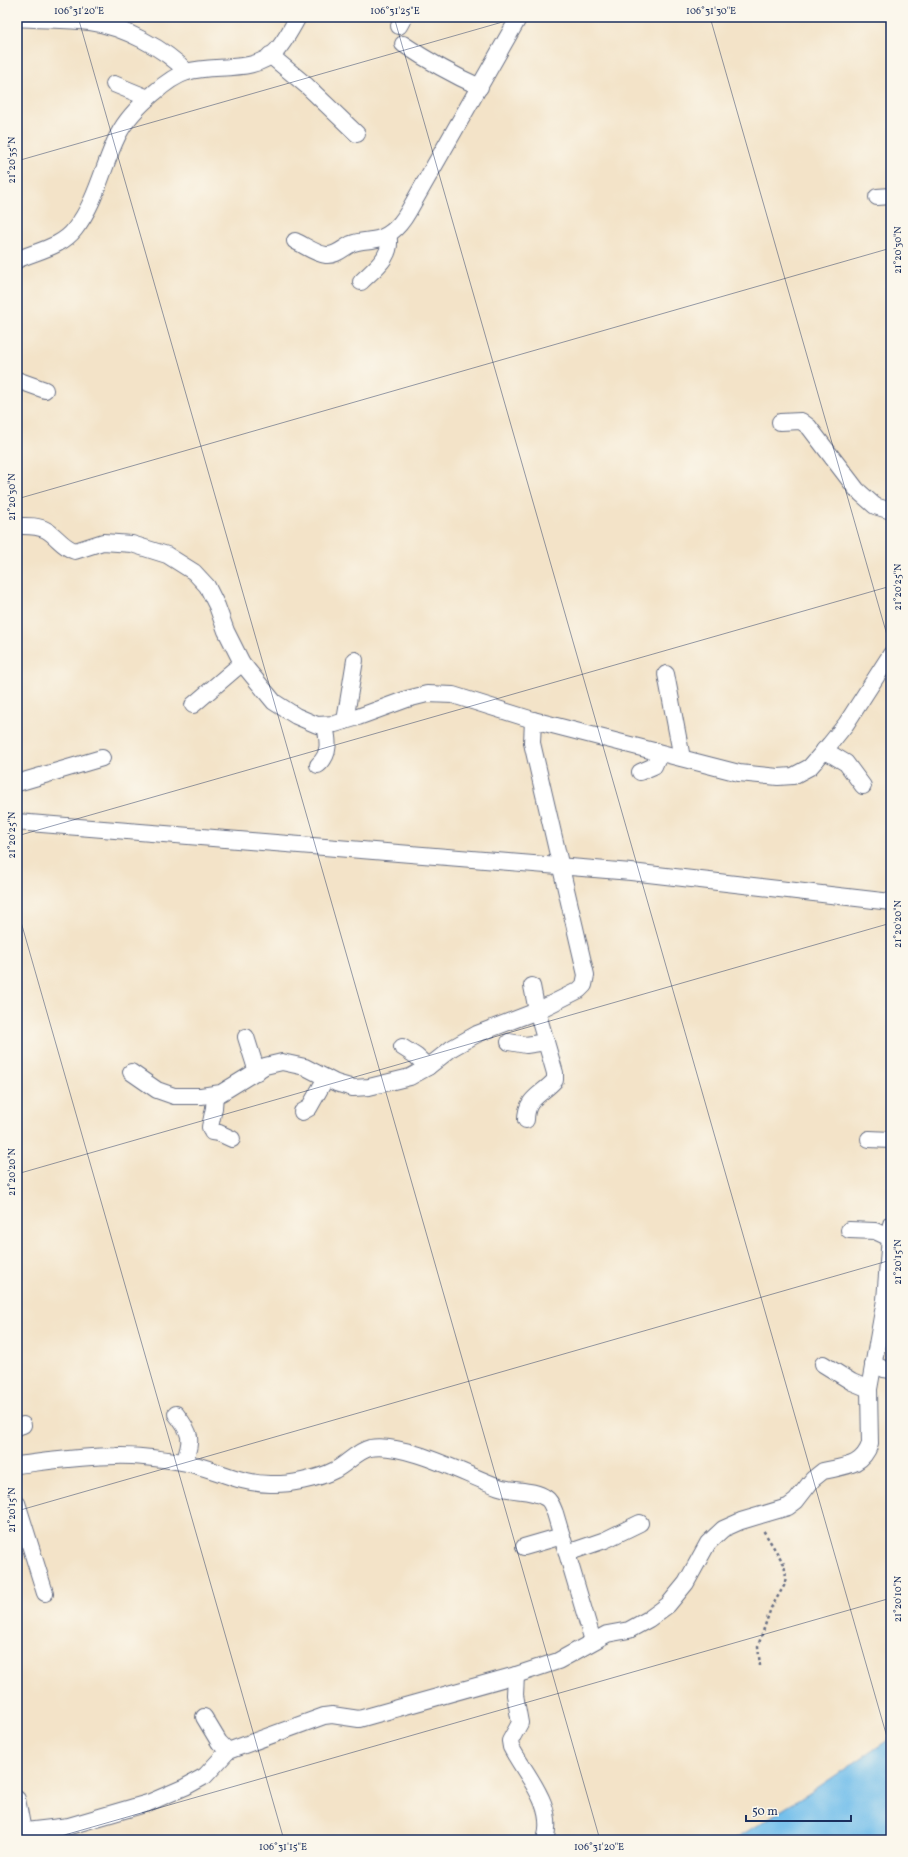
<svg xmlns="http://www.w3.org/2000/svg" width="908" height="1857" font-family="Vollkorn,serif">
<rect width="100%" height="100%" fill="#fbf7ec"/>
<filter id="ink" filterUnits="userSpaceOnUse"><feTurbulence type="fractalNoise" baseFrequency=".025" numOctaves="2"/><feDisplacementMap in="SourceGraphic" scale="8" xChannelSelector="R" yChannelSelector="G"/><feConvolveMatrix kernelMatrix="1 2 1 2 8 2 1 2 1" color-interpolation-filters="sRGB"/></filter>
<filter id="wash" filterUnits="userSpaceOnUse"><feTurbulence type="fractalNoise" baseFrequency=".012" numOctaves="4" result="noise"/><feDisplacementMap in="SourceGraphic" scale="16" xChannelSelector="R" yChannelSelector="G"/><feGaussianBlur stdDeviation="0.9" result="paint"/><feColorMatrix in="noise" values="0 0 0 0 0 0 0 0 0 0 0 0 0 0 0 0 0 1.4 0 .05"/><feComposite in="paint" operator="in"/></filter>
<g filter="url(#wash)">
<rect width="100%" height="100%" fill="#f3e3c8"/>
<!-- water -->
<path fill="#71beeb" stroke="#4676a4" d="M 891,1738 L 891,1840 L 733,1840 L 808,1794 Z"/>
</g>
<g filter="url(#ink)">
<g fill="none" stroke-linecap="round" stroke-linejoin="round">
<!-- minor casing -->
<g stroke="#676e83" stroke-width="18">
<g id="minor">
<path d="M 17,18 C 41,20 66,19 90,22 C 122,26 166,49 187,72"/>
<path d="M 399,26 L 404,17"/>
<path d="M 403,44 C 428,61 453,75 480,87"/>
<path d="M 270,55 L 307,86 L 357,134"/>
<path d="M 114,84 L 148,98"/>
<path d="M 877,197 L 891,196"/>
<path d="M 295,241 C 304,245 316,254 326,255 C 336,256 343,248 351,244 C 358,241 365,241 372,240 C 389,238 400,226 408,212 L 519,17"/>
<path d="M 17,260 C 36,251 62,247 75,229 C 97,201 103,165 118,135 C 126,119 141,104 154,93 C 163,85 174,76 187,72 C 214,63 254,75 277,50 C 285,41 292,28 298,17"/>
<path d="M 361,282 C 374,269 394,256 388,235"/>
<path d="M 17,380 L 45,390"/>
<path d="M 780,422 L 801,421 L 809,427 L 857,490 L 875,506 L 891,511"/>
<path d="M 17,526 C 26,526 37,525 46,530 C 57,536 62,547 75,551 L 103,542 L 132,544 L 167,555 L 194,572 L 207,586 L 217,606 L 226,631 L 242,663 L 274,702 L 296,716 L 317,725 L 335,724 L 358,717 L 407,699 L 427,694 L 453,695 L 533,720 L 739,773 L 778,777 L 793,776 L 810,767 L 830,744 L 846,724 L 891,654"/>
<path d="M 666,674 L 682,758"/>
<path d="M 193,705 L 242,663"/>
<path d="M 345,721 L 355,660"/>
<path d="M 824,750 L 846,763 L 863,786"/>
<path d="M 318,765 C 331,754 328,740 325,725"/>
<path d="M 640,772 L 654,766 L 657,759 L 655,751"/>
<path d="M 17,783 L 102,758"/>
<path d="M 17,822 L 631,872 L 891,902"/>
<path d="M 246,1037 L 257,1072"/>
<path d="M 509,1042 L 526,1045 L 546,1042"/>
<path d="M 402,1047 L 416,1056 L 428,1067"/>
<path d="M 131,1072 L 157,1090 L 174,1096 L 201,1096 L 221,1093 L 265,1066 L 282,1062 L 305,1067 L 336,1083 L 353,1088 L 369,1087 L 410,1077 L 428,1067 L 452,1048 L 477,1034 L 537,1011 L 579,990 L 584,985 L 586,975 L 532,743 L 533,720"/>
<path d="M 215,1094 L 214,1108 L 210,1127 L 212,1132 L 219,1133 L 232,1139"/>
<path d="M 302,1112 L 309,1108 L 326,1078"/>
<path d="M 526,1120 C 526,1097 542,1095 555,1080 L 555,1073 L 537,1011 L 532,986"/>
<path d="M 869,1139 L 891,1140"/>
<path d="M 849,1230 L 875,1231 L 890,1238"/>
<path d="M 823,1364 L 852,1382 L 869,1389"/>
<path d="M 873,1364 L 884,1369 L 891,1370"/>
<path d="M 176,1414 C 191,1433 193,1439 184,1462"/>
<path d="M 17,1427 L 23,1425"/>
<path d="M 17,1465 C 50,1461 83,1456 116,1456 C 136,1455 162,1459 182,1462 C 212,1467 238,1484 270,1484 C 288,1485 318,1479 335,1470 C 347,1464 357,1451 370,1448 C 405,1442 466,1475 499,1487 C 514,1492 533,1489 546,1498 C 551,1501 553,1508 555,1513 L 593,1641"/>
<path d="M 17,1503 L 45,1593"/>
<path d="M 524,1547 L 562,1536"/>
<path d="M 567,1553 L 605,1540 L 640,1523"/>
<path d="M 516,1675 L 515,1695 L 520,1723 L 510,1741 L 511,1747 C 525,1775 556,1805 545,1840"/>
<path d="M 204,1717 L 219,1742 L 228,1751"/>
<path d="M 17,1799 L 23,1831"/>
<path d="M 17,1832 L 69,1826 L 148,1803 L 185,1787 L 205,1776 L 228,1751 L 324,1716 L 332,1715 L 359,1719 L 516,1675 L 558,1661 L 607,1634 L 629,1630 L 649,1619 L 668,1605 L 686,1583 L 708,1543 L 723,1529 L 741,1521 L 788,1507 L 796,1501 L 813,1479 L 823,1471 C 844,1466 862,1467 870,1444 L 869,1389 L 885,1300 L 891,1224"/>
</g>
</g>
<!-- path -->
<path stroke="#676e83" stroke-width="2.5" stroke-dasharray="3 3" stroke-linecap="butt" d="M 760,1666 L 758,1646 L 771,1608 L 784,1586 L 786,1577 L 784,1564 L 763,1530"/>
<!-- minor -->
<use href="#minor" stroke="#fff" stroke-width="16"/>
</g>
</g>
<!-- ticks -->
<path fill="none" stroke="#1b2f5e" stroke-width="1" stroke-opacity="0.45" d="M 78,17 L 600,1840M 394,17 L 891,1751M 710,17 L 891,649M 17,161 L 520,17M 17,499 L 891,248M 17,836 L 891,586M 17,908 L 284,1840M 17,1174 L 891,923M 17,1511 L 891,1260M 47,1840 L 891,1598"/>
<!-- margin -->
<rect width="908" height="1857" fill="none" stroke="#fbf7ec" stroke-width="44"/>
<!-- scale -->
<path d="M746 1815v6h105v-6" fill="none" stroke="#1b2f5e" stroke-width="2"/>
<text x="752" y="1815" font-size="12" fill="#1b2f5e" stroke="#fbf7ec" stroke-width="3" paint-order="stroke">50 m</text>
<rect x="22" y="22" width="864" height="1813" fill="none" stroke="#1b2f5e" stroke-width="1.5"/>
<g font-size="10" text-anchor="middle" fill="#1b2f5e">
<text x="79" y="14">106°31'20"E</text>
<text x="395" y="14">106°31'25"E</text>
<text x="711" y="14">106°31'30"E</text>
<text transform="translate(11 160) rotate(-90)" y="4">21°20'35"N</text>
<text transform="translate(897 250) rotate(-90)" y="4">21°20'30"N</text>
<text transform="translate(11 497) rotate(-90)" y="4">21°20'30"N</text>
<text transform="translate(897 587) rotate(-90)" y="4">21°20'25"N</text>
<text transform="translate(11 835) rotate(-90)" y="4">21°20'25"N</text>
<text transform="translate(897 924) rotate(-90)" y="4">21°20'20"N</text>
<text transform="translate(11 1172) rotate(-90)" y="4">21°20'20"N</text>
<text transform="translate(897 1262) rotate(-90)" y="4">21°20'15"N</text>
<text transform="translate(11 1510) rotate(-90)" y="4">21°20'15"N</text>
<text transform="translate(897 1599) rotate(-90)" y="4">21°20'10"N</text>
<text x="283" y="1850">106°31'15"E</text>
<text x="599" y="1850">106°31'20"E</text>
</g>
</svg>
